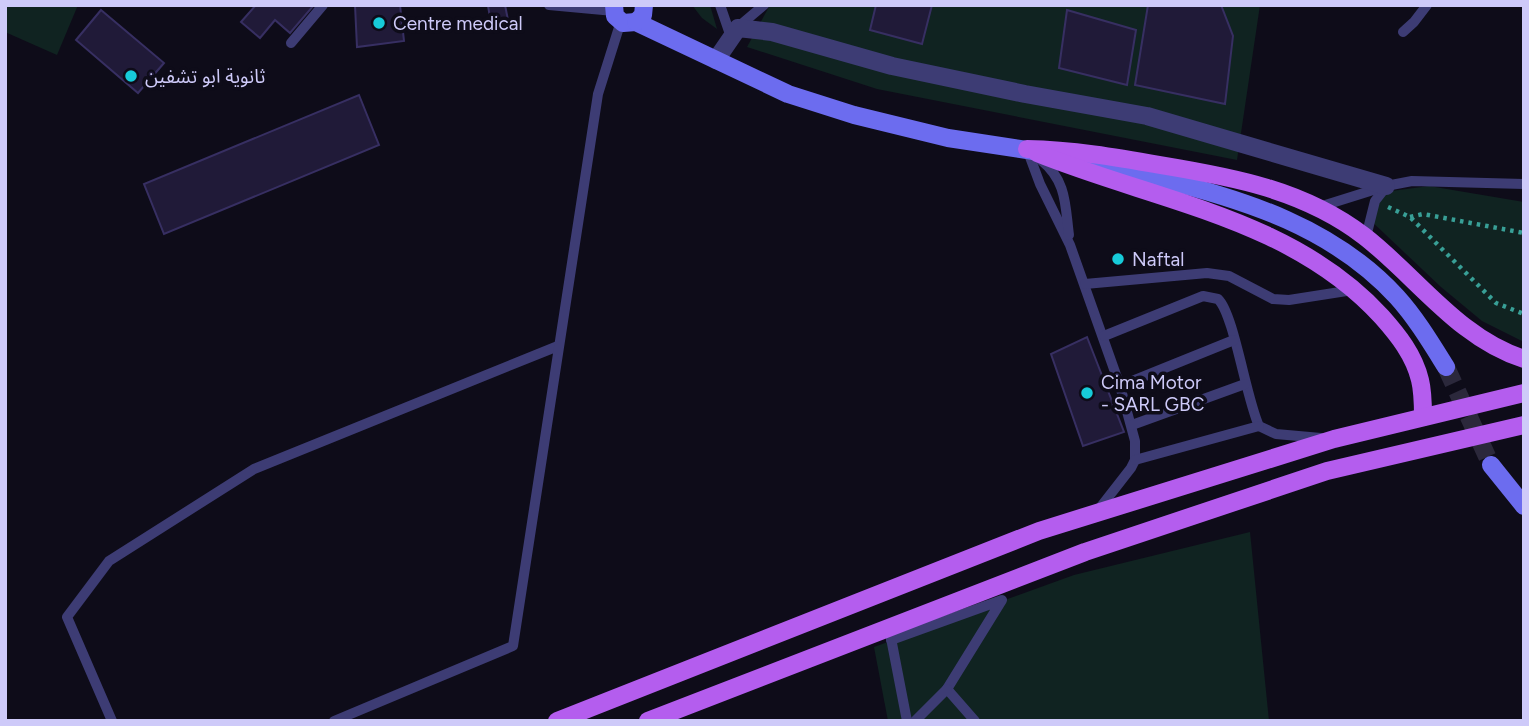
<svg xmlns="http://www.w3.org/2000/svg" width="1529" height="726" font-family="Figtree,'Noto Sans Arabic',sans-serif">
<rect width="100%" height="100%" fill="#0e0c19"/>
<!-- green -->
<g fill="#102321">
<path d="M 5,5 L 78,5 L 57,55 L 5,32 Z"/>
<path d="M 692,5 L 710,5 L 717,29 L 702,18 Z"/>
<path d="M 770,5 L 1260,5 L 1237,160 L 877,89 L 747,47 Z"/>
<path d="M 1429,186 L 1524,202 L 1524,342 L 1482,321 L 1441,287 L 1368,218 L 1384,192 Z"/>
<path d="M 1250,532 L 1269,721 L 888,721 L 874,647 L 1074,575 Z"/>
</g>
<!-- building -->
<g fill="#201a38" stroke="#372f62" stroke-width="2">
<path d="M 256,5 L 314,5 L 290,33 L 275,20 L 260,38 L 241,22 Z"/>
<path d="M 355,5 L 400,5 L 404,41 L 357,47 Z"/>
<path d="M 505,5 L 508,20 L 491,23 L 488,6 Z"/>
<path d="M 876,5 L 932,5 L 922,44 L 870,30 Z"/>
<path d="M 1148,5 L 1221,5 L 1233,36 L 1225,104 L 1135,85 Z"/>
<path d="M 101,10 L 164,63 L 138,93 L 76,40 Z"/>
<path d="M 1067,10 L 1136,30 L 1127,85 L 1059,68 Z"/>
<path d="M 359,95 L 379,145 L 164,234 L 144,184 Z"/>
<path d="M 1087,337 L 1124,432 L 1083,446 L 1051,354 Z"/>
</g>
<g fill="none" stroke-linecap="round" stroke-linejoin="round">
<!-- secondary-tunnel -->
<path stroke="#2b283b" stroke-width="18" stroke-dasharray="18 9" stroke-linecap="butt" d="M 1446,367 L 1491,465"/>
<!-- path -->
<g stroke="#389f96" stroke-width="4.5" stroke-dasharray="3.5 5" stroke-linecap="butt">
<path d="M 1388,207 L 1410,217 L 1496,303 L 1524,314"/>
<path d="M 1410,217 L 1423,214 L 1524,233"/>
</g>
<!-- lane -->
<g stroke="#3d3c74" stroke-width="10">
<path d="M 549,5 L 614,11"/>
<path d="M 720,5 L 731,37"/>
<path d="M 738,27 L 764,5"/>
<path d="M 1403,32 L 1414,22 L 1427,5"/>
<path d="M 291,43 L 323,5"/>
<path d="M 1027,149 L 1040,184 L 1070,245 L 1120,386 L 1135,441 L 1135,460 L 1131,468 L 1099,509"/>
<path d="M 1041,160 C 1067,181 1065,205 1069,235"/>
<path d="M 1319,207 L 1386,186 L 1412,181 L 1524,184"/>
<path d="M 1366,237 L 1375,201 L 1386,187"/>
<path d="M 1085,284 L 1207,273 L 1229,276 L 1273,299 L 1289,300 L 1353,290"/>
<path d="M 1104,336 L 1203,296 L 1218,299 C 1234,314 1246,398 1259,426 L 1276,434 L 1321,438"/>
<path d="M 1120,386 L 1234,340"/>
<path d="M 1132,425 L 1245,384"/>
<path d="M 1135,460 L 1259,426"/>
<path d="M 890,633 L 907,721"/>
<path d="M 891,640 L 1002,600 L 947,689 L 975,721"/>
<path d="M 112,721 L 67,617 L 109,561 L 254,469 L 558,346"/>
<path d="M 334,721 L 513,646 L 598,94 L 621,21"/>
<path d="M 915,721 L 947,689"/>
</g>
<!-- street -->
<path stroke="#3d3c74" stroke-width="18" d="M 716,60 L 738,28 L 772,32 L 892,66 L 1025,94 L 1147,116 L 1386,186"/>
<!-- secondary -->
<g stroke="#6c6cef" stroke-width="18">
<path d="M 614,5 L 615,16 L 623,23 L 636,22 L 788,94 L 854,115 L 948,138 L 1040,152"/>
<path d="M 636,22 L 643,15 L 644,5"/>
<path d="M 1075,159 C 1102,164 1130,172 1157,178 C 1246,200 1334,228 1397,297 C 1416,318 1431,343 1446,367"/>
<path d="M 1491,465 L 1524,506"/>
</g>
<!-- primary -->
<g stroke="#b45dee" stroke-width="18">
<path d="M 1027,149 C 1073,150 1115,157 1160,165 C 1233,177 1304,190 1364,236 C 1417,277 1458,338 1524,359"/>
<path d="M 1037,153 C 1155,201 1292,218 1382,317 C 1398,335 1414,355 1420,380 C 1423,392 1423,405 1423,417"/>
<path d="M 557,721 L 1039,531 L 1334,439 L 1524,393"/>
<path d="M 648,721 L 1085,552 L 1327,471 L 1524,425"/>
</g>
</g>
<!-- markers -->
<g fill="#17cbd9" stroke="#0e0c19" stroke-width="2.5">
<circle cx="379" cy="23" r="7"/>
<circle cx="131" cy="76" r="7"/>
<circle cx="1118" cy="259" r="7"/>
<circle cx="1087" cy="393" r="7"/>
</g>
<g text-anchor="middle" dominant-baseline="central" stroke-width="7" stroke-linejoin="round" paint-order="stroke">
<!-- poi labels -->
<g font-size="19" fill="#cecaf9" stroke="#0e0c19" text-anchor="start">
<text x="393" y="23">Centre medical</text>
<text x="145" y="76">ثانوية ابو تشفين</text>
<text x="1132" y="259">Naftal</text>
<text x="1101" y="382">Cima Motor<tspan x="1101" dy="22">- SARL GBC</tspan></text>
</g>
</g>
<!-- border -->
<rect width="1529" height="726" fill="none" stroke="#cecaf9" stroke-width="14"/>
</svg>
